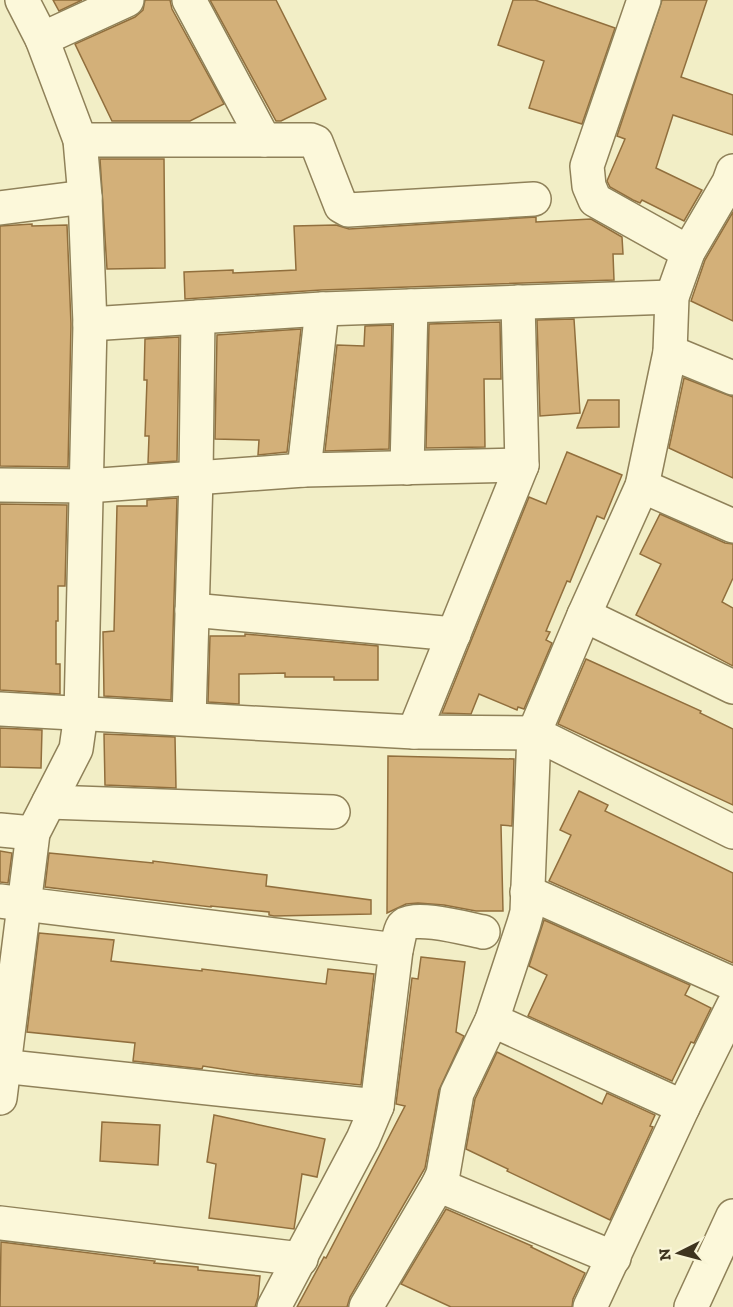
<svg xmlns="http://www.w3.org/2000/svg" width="733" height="1307" font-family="'Zilla Slab',serif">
<rect width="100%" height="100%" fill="#f2eec6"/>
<!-- building -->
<g fill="#d3b079" stroke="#916f3d" stroke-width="1.5">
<path d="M 53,0 L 82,0 L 59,11 Z"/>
<path d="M 145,0 L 170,0 L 172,9 L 224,104 L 190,121 L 112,121 L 75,44 L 135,17 L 143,10 Z"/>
<path d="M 210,0 L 276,0 L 326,99 L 281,121 L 276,121 Z"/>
<path d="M 513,0 L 535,0 L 615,28 L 582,124 L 529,108 L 544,61 L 498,45 Z"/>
<path d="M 662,0 L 707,0 L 681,77 L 733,95 L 733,135 L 673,115 L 656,168 L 702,190 L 684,221 L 642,200 L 640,203 L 633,200 L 610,187 L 607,181 L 625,139 L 617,136 Z"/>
<path d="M 100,159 L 164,159 L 165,268 L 107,269 Z"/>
<path d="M 733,212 L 733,321 L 691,301 L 705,260 Z"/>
<path d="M 536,217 L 536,222 L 591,219 L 622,237 L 623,254 L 613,254 L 614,280 L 321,290 L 185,299 L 184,272 L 233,270 L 233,273 L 296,270 L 294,226 L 336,225 L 349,229 Z"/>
<path d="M 32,224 L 32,226 L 67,225 L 71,324 L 68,467 L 0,466 L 0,226 Z"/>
<path d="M 574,319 L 580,413 L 540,416 L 537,320 Z"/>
<path d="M 500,322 L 501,379 L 484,379 L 485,447 L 426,448 L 429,324 Z"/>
<path d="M 392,325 L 389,449 L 325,451 L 337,345 L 364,346 L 365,326 Z"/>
<path d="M 301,329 L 287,452 L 258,455 L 259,440 L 215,439 L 217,335 Z"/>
<path d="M 179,337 L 177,461 L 148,463 L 149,436 L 145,436 L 147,380 L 144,380 L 145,339 Z"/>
<path d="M 684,378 L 733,397 L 733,478 L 669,448 Z"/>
<path d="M 588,400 L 619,400 L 619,427 L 577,428 Z"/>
<path d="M 567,452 L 622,475 L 604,519 L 597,516 L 570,582 L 567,581 L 546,631 L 550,632 L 546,640 L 552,643 L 524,709 L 518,707 L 517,710 L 479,694 L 471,714 L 442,713 L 529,497 L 546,504 Z"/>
<path d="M 177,498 L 171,700 L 104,696 L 103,632 L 114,631 L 117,506 L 147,506 L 147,500 Z"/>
<path d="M 0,504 L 67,505 L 65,586 L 58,586 L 58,621 L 56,621 L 56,664 L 60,664 L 60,694 L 0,690 Z"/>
<path d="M 660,514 L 725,543 L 733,544 L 733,578 L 722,602 L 733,608 L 733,666 L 636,615 L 661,564 L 640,554 Z"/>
<path d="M 245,634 L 378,646 L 378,680 L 334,680 L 334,677 L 285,677 L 285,673 L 239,674 L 239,704 L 208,702 L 210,636 L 245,636 Z"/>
<path d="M 586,659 L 701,711 L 700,713 L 733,729 L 733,805 L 558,724 Z"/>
<path d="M 0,728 L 42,730 L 41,768 L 0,767 Z"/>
<path d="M 104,734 L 175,737 L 176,788 L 105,785 Z"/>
<path d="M 388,756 L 514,759 L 512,826 L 501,825 L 503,911 L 476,911 L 444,905 L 418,903 L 406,904 L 387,913 Z"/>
<path d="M 579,791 L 608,805 L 605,811 L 733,873 L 733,963 L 549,881 L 571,835 L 560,830 Z"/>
<path d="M 0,851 L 12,853 L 8,883 L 0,882 Z"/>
<path d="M 49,853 L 153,863 L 153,861 L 267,875 L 266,886 L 371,900 L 371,914 L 274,916 L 269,915 L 269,912 L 211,906 L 211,907 L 45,887 Z"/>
<path d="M 544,920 L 690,985 L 685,995 L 711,1008 L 694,1043 L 691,1042 L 672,1081 L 528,1016 L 547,975 L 529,966 Z"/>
<path d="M 39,933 L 114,940 L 111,961 L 202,971 L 202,969 L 326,984 L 328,969 L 374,974 L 361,1085 L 254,1074 L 203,1066 L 202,1069 L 133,1061 L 135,1043 L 27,1032 Z"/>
<path d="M 421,957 L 465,962 L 456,1032 L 464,1036 L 439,1090 L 425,1168 L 350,1297 L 347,1307 L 297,1307 L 324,1257 L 326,1258 L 405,1106 L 396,1104 L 412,978 L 418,979 Z"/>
<path d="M 497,1052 L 602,1104 L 607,1093 L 655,1115 L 650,1126 L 653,1127 L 610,1220 L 507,1171 L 508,1169 L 466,1149 L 475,1099 Z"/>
<path d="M 214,1115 L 325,1139 L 317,1177 L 302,1174 L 294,1229 L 209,1218 L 216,1164 L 207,1162 Z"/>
<path d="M 102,1122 L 160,1125 L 158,1165 L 100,1161 Z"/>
<path d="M 446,1209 L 532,1246 L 531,1247 L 585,1273 L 573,1299 L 572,1307 L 451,1307 L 401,1284 Z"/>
<path d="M 1,1242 L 155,1261 L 154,1263 L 198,1267 L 198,1270 L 260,1276 L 258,1297 L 255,1307 L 0,1307 Z"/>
</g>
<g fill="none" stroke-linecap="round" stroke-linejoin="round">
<!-- minor casing -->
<g stroke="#8f8159" stroke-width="36">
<g id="minor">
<path d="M 189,0 L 264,140"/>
<path d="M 644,0 L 587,166 L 589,186 L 595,200 L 688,252"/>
<path d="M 42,39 L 127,0"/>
<path d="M 80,140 L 311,140 L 316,142 L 318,147 L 341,206 L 348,210 L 534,199"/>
<path d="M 0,208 L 85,197"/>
<path d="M 90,324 L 322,309 L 672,297"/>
<path d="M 670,352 L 733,378"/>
<path d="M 407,468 L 411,306"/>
<path d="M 304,470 L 322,309"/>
<path d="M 0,485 L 87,486 L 304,470 L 522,465"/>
<path d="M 642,486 L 733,526"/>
<path d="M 192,610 L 454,634"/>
<path d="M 584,615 L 733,687"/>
<path d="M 0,709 L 414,732 L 534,733 L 733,832"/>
<path d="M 189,719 L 196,478 L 198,317"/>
<path d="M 414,732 L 522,465 L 518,302"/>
<path d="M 49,802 L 333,812"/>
<path d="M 0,830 L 33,833"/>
<path d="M 527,892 L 733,984"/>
<path d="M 0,901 L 396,950 L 377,1106 L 363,1139 L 274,1307"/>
<path d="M 396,950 C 398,943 399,932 403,926 C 413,914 468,929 483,932"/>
<path d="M 492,1020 L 683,1107"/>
<path d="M 0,1066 L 377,1106"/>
<path d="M 0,1098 L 33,833 L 76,749 L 81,714 L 90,324 L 85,197 L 80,140 L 42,39 L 22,0"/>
<path d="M 438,1185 L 614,1258"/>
<path d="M 0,1223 L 301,1259"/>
<path d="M 366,1307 L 438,1185 L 443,1174 L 457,1093 L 492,1020 L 524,923 L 527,912 L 534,733 L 584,615 L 642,486 L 670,352 L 672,297 L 688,252 L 729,182 L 733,171"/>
<path d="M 590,1307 L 683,1107 L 733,1006"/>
<path d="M 691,1307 L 733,1216"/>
</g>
</g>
<!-- minor -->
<use href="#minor" stroke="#fcf8da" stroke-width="33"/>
</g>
<!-- north arrow -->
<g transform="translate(679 1253) rotate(264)" stroke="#f9f5d6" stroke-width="4.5" paint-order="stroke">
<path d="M0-4.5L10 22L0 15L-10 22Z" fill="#3e341e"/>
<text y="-9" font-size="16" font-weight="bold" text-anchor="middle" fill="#3e341e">N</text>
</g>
</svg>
